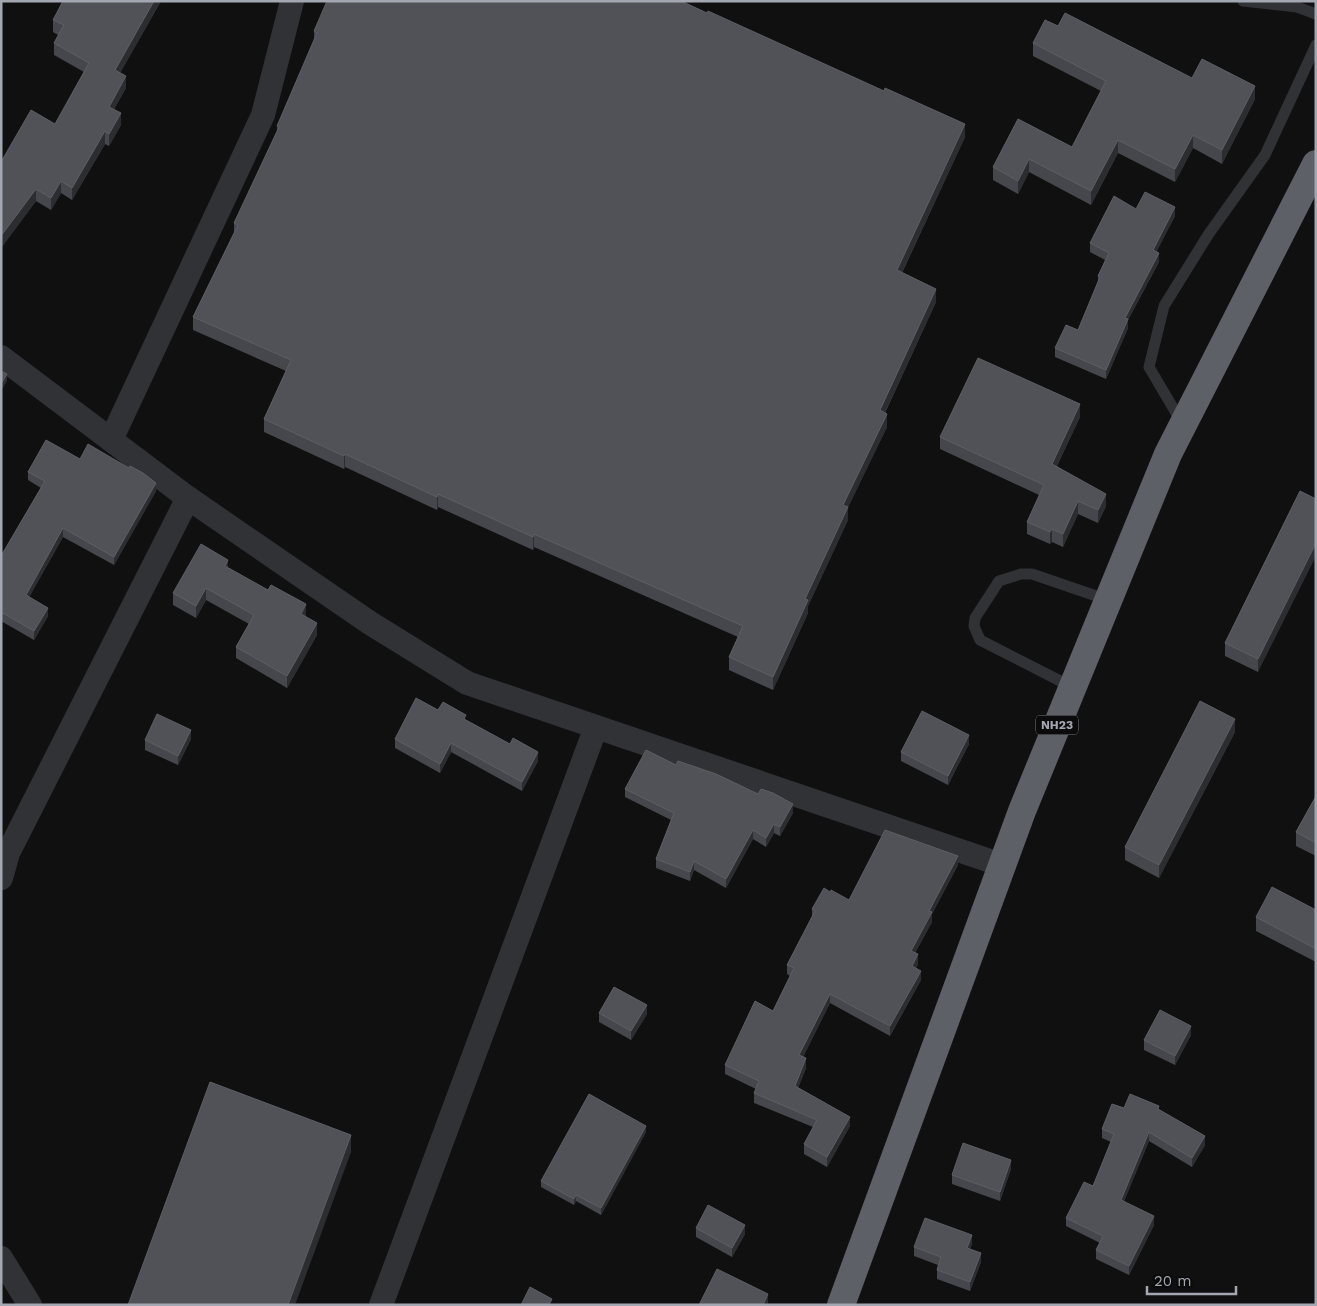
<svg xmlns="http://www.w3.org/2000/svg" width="1317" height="1306" font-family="'Work Sans',sans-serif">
<rect width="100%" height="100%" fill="#101011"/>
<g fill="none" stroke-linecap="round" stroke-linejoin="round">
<!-- lane -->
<g stroke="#313236" stroke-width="11">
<path d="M 1243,1 L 1297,7 L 1316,14"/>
<path d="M 1182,423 L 1149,367 L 1164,306 L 1208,235 L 1265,155 L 1316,45"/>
<path d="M 1072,687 L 980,640 L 974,626 L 975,618 L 999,581 L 1021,574 L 1032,574 L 1108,600"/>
</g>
<!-- street -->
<g stroke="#313236" stroke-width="24">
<path d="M 1,357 L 188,498 L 370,623 L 467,683 L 1002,865"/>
<path d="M 111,440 L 263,115 L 292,1"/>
<path d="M 1,878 L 8,853 L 188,498"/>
<path d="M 1,1258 L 30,1305"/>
<path d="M 381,1305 L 596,727"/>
</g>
<!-- highway -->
<path stroke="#5e6067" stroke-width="28" d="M 841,1305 L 1022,811 L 1168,454 L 1316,164"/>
</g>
<!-- wall -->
<g fill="#46474c">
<path d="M 63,1 L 161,1 L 120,73 L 126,88 L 114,109 L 121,125 L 109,146 L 105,144 L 72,200 L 61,193 L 51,210 L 36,201 L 1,248 L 55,124 L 84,72 L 54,55 L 54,43 L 58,35 L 53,32 L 53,20 Z"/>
<path d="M 1058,26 L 1192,78 L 1255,99 L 1222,164 L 1193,148 L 1175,182 L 1118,153 L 1091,205 L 1029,172 L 1018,194 L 993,180 L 993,167 L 1072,147 L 1101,91 L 1033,56 L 1033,43 Z"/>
<path d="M 314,31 L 965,137 L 902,273 L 936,302 L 885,413 L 887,427 L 848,507 L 848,520 L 808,606 L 808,613 L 773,690 L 729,670 L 729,657 L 738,637 L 534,547 L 533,550 L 438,507 L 437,510 L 345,467 L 344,469 L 264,432 L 264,419 L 286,371 L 193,330 L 193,317 L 234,233 L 234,223 L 277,132 L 277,126 L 314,40 Z"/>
<path d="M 1136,209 L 1175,216 L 1156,252 L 1159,262 L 1128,320 L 1128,328 L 1106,379 L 1055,357 L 1055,348 L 1078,330 L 1098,282 L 1098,276 L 1105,260 L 1090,252 L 1090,243 Z"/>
<path d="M 1080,417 L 1057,466 L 1106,506 L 1098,523 L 1078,514 L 1063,547 L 1052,542 L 1050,544 L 1027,534 L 1027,522 L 1039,495 L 940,449 L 940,437 Z"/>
<path d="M 80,459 L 156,491 L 114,565 L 63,537 L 29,597 L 48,616 L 34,640 L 1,621 L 1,556 L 41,488 L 28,480 L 28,472 Z"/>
<path d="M 1300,491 L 1258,672 L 1225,656 L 1225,643 Z"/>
<path d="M 228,568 L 306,617 L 317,635 L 287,688 L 236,658 L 236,647 L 249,624 L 206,600 L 196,618 L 173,605 L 173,593 Z"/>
<path d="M 438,710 L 466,720 L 538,761 L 522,791 L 451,752 L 440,773 L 395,748 L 395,739 Z"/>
<path d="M 1235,732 L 1159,878 L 1125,860 L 1125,847 Z"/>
<path d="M 191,739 L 178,765 L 145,750 L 145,740 Z"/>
<path d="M 969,744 L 948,785 L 901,761 L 901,752 Z"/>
<path d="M 676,765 L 793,813 L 780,836 L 774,833 L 766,847 L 753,839 L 726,888 L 694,870 L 690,881 L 656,868 L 656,859 L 671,820 L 625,797 L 625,789 Z"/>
<path d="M 1316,796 L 1316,856 L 1296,846 L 1296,832 Z"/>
<path d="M 958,865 L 932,914 L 932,922 L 915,953 L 918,964 L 916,968 L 921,980 L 890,1036 L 830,1003 L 803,1057 L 806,1068 L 798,1088 L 850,1126 L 827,1167 L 804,1154 L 804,1144 L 813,1127 L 754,1103 L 754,1093 L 756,1089 L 725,1074 L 725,1065 L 773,1011 L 790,976 L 787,974 L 787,965 L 812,917 L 812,909 L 830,892 L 849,900 Z"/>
<path d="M 1316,910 L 1316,962 L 1256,931 L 1256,917 Z"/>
<path d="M 599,1013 L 647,1014 L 631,1040 L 599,1022 Z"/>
<path d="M 1191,1035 L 1175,1065 L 1144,1050 L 1144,1040 Z"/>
<path d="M 1124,1108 L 1159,1110 L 1205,1145 L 1192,1167 L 1149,1141 L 1124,1201 L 1154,1225 L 1129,1275 L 1096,1259 L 1096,1250 L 1100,1243 L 1066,1226 L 1066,1218 L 1093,1186 L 1111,1142 L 1102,1138 L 1102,1129 Z"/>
<path d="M 646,1132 L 601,1215 L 576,1201 L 574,1205 L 541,1187 L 541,1181 Z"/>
<path d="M 1011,1169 L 1000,1201 L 952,1184 L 952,1175 Z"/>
<path d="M 696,1228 L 745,1234 L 732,1257 L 696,1237 Z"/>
<path d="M 972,1244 L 970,1249 L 981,1262 L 970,1291 L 937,1279 L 937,1270 L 938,1265 L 914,1256 L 914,1247 Z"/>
</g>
<!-- shaded-wall -->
<g fill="#2c2d30">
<path d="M 154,1 L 161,1 L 115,82 L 115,70 Z"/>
<path d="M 126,76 L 126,88 L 109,119 L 109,107 Z"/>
<path d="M 1255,86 L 1255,99 L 1222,164 L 1222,150 Z"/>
<path d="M 121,113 L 121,125 L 109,146 L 109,134 Z"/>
<path d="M 965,124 L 965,137 L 897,283 L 897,270 Z"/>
<path d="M 105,131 L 105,144 L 72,200 L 72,188 Z"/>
<path d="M 1193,135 L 1193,148 L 1175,182 L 1175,169 Z"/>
<path d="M 1118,140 L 1118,153 L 1091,205 L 1091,191 Z"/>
<path d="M 1029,159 L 1029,172 L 1018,194 L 1018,181 Z"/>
<path d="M 61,181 L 61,193 L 51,210 L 51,198 Z"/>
<path d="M 36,189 L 36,201 L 1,248 L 1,236 Z"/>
<path d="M 1175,207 L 1175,216 L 1153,259 L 1153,250 Z"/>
<path d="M 1159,253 L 1159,262 L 1128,320 L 1128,328 L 1106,379 L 1106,370 L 1125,318 Z"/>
<path d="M 936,289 L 936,302 L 880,423 L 880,410 Z"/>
<path d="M 7,374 L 7,381 L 1,391 L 1,384 Z"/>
<path d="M 1080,404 L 1080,417 L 1052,476 L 1052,464 Z"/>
<path d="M 887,414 L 887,427 L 843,518 L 843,505 Z"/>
<path d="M 345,454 L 345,467 L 344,469 L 344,456 Z"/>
<path d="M 156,483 L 156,491 L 114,565 L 114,557 Z"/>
<path d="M 438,494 L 438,507 L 437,510 L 437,497 Z"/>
<path d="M 1106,494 L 1106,506 L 1098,523 L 1098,510 Z"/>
<path d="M 1078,501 L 1078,514 L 1063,547 L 1063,534 Z"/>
<path d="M 848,507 L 848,520 L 808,606 L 808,613 L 773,690 L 773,677 L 805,599 Z"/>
<path d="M 63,528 L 63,537 L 26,603 L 26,595 Z"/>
<path d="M 1052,529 L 1052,542 L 1050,544 L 1050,532 Z"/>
<path d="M 534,534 L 534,547 L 533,550 L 533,537 Z"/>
<path d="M 1316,543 L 1316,556 L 1258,672 L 1258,659 Z"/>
<path d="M 228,560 L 228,572 L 225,566 Z"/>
<path d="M 206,588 L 206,600 L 196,618 L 196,606 Z"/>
<path d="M 306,604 L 306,616 L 301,626 L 301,614 Z"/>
<path d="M 48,608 L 48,616 L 34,640 L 34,631 Z"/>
<path d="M 317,623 L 317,635 L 287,688 L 287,676 Z"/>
<path d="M 1235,719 L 1235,732 L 1159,878 L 1159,865 Z"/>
<path d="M 191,730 L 191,739 L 178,765 L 178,756 Z"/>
<path d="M 969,735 L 969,744 L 948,785 L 948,776 Z"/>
<path d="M 451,743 L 451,752 L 440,773 L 440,764 Z"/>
<path d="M 538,752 L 538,761 L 522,791 L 522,782 Z"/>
<path d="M 793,804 L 793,813 L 780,836 L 780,827 Z"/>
<path d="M 774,824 L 774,833 L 766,847 L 766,838 Z"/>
<path d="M 753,830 L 753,839 L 726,888 L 726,879 Z"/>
<path d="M 958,856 L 958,865 L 932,914 L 932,922 L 911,960 L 911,951 L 929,911 Z"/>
<path d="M 694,861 L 694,870 L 690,881 L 690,872 Z"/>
<path d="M 918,954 L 918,964 L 912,975 L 912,966 Z"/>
<path d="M 921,971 L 921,980 L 890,1036 L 890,1026 Z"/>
<path d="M 830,994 L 830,1003 L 799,1065 L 799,1055 Z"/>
<path d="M 647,1005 L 647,1014 L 631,1040 L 631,1031 Z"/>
<path d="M 1191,1026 L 1191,1035 L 1175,1065 L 1175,1056 Z"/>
<path d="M 806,1058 L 806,1068 L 795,1096 L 795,1086 Z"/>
<path d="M 850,1117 L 850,1126 L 827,1167 L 827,1157 Z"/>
<path d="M 646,1126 L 646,1132 L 601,1215 L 601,1208 Z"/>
<path d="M 1149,1132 L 1149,1141 L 1121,1209 L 1121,1200 Z"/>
<path d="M 351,1135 L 351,1152 L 295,1305 L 288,1305 Z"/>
<path d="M 1205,1136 L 1205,1145 L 1192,1167 L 1192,1158 Z"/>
<path d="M 1011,1160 L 1011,1169 L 1000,1201 L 1000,1192 Z"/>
<path d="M 576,1195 L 576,1201 L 574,1205 L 574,1199 Z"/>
<path d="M 1154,1216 L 1154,1225 L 1129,1275 L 1129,1266 Z"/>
<path d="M 745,1225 L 745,1234 L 732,1257 L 732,1248 Z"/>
<path d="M 972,1235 L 972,1244 L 967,1257 L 967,1248 Z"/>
<path d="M 981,1253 L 981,1262 L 970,1291 L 970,1282 Z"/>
<path d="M 768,1294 L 768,1305 L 763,1305 Z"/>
</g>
<!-- building -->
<g fill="#505257" stroke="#5d5f65">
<path d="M 63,1 L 154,1 L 115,70 L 126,76 L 109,107 L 121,113 L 109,134 L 105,131 L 72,188 L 61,181 L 51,198 L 36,189 L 1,236 L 1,162 L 31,110 L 55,124 L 89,63 L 54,43 L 64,25 L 53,20 Z"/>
<path d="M 327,1 L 681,1 L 707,13 L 708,11 L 884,91 L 885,88 L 965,124 L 897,270 L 936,289 L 880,410 L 887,414 L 843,505 L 848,507 L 805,599 L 808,600 L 773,677 L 729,657 L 743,626 L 534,534 L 533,537 L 438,494 L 437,497 L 345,454 L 344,456 L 264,419 L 291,360 L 193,317 L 238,225 L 234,223 L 279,127 L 277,126 L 317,33 L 314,31 Z"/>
<path d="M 1065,13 L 1192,78 L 1202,59 L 1255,86 L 1222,150 L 1193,135 L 1175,169 L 1118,140 L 1091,191 L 1029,159 L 1018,181 L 993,167 L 1018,119 L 1072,147 L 1106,81 L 1033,43 L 1045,20 L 1058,26 Z"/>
<path d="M 1145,192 L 1175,207 L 1153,250 L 1159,253 L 1125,318 L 1128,319 L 1106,370 L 1055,348 L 1066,325 L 1078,330 L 1100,277 L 1098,276 L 1109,253 L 1090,243 L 1114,196 L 1136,209 Z"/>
<path d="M 978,358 L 1080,404 L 1052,464 L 1106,494 L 1098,510 L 1078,501 L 1063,534 L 1052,529 L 1050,532 L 1027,522 L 1044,485 L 940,437 Z"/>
<path d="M 1,371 L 7,374 L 1,384 Z"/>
<path d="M 46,440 L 80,459 L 88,444 L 129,468 L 130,466 L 143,473 L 156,483 L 114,557 L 63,528 L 26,595 L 48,608 L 34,631 L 1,612 L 1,556 L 45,481 L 28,472 Z"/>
<path d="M 1300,491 L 1316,499 L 1316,543 L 1258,659 L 1225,643 Z"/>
<path d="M 201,544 L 228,560 L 225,566 L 268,590 L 271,585 L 306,604 L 301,614 L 317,623 L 287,676 L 236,647 L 254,615 L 206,588 L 196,606 L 173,593 Z"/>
<path d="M 416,698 L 438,710 L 443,702 L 466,715 L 464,719 L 510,744 L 513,738 L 538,752 L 522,782 L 451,743 L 440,764 L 395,739 Z"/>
<path d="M 1200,701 L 1235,719 L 1159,865 L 1125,847 Z"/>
<path d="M 922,711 L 969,735 L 948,776 L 901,752 Z"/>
<path d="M 157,714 L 191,730 L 178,756 L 145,740 Z"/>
<path d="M 646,750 L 676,765 L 678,761 L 716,774 L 758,794 L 761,789 L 773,793 L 793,804 L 780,827 L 774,824 L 766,838 L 753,830 L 726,879 L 694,861 L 690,872 L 656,859 L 674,813 L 625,789 Z"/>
<path d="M 1316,796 L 1316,843 L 1296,832 Z"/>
<path d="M 885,830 L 958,856 L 929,911 L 932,912 L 911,951 L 918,954 L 912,966 L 921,971 L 890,1026 L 830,994 L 799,1055 L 806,1058 L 795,1086 L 850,1117 L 827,1157 L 804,1144 L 817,1120 L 754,1093 L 759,1081 L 725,1065 L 755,1001 L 773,1011 L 794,968 L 787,965 L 815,911 L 812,909 L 824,888 L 830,892 L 831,890 L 849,900 Z"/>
<path d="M 1272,887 L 1316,910 L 1316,949 L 1256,917 Z"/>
<path d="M 614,987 L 647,1005 L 631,1031 L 599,1013 Z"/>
<path d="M 1160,1010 L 1191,1026 L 1175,1056 L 1144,1040 Z"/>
<path d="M 210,1082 L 351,1135 L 288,1305 L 128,1305 Z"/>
<path d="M 589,1094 L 646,1126 L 601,1208 L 576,1195 L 574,1199 L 541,1181 Z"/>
<path d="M 1130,1094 L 1159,1106 L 1158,1109 L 1205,1136 L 1192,1158 L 1149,1132 L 1121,1200 L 1154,1216 L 1129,1266 L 1096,1250 L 1103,1236 L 1066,1218 L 1084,1182 L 1093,1186 L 1114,1134 L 1102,1129 L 1112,1104 L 1124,1108 Z"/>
<path d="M 963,1143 L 1011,1160 L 1000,1192 L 952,1175 Z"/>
<path d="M 708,1205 L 745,1225 L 732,1248 L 696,1228 Z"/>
<path d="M 925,1218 L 972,1235 L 967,1248 L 981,1253 L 970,1282 L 937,1270 L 941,1257 L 914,1247 Z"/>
<path d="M 717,1269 L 768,1294 L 763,1305 L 699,1305 Z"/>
<path d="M 530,1287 L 552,1299 L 549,1305 L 521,1305 Z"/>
</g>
<g text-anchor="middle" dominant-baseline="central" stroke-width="4" stroke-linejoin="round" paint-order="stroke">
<!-- shield labels -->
<rect fill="#0b0b0c" stroke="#757880" stroke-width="1" x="1036" y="715.5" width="42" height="19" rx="4"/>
<g font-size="12" font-weight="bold" fill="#a2a7b1">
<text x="1057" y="725">NH23</text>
</g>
</g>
<!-- border -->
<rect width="1317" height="1306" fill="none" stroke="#a2a7b1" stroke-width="5"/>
<!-- scale -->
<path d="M1147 1286v8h89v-8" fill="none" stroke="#a2a7b1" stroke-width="2.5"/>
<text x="1154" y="1286" font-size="15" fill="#a2a7b1" stroke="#0b0b0c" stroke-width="4" paint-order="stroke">20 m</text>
</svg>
